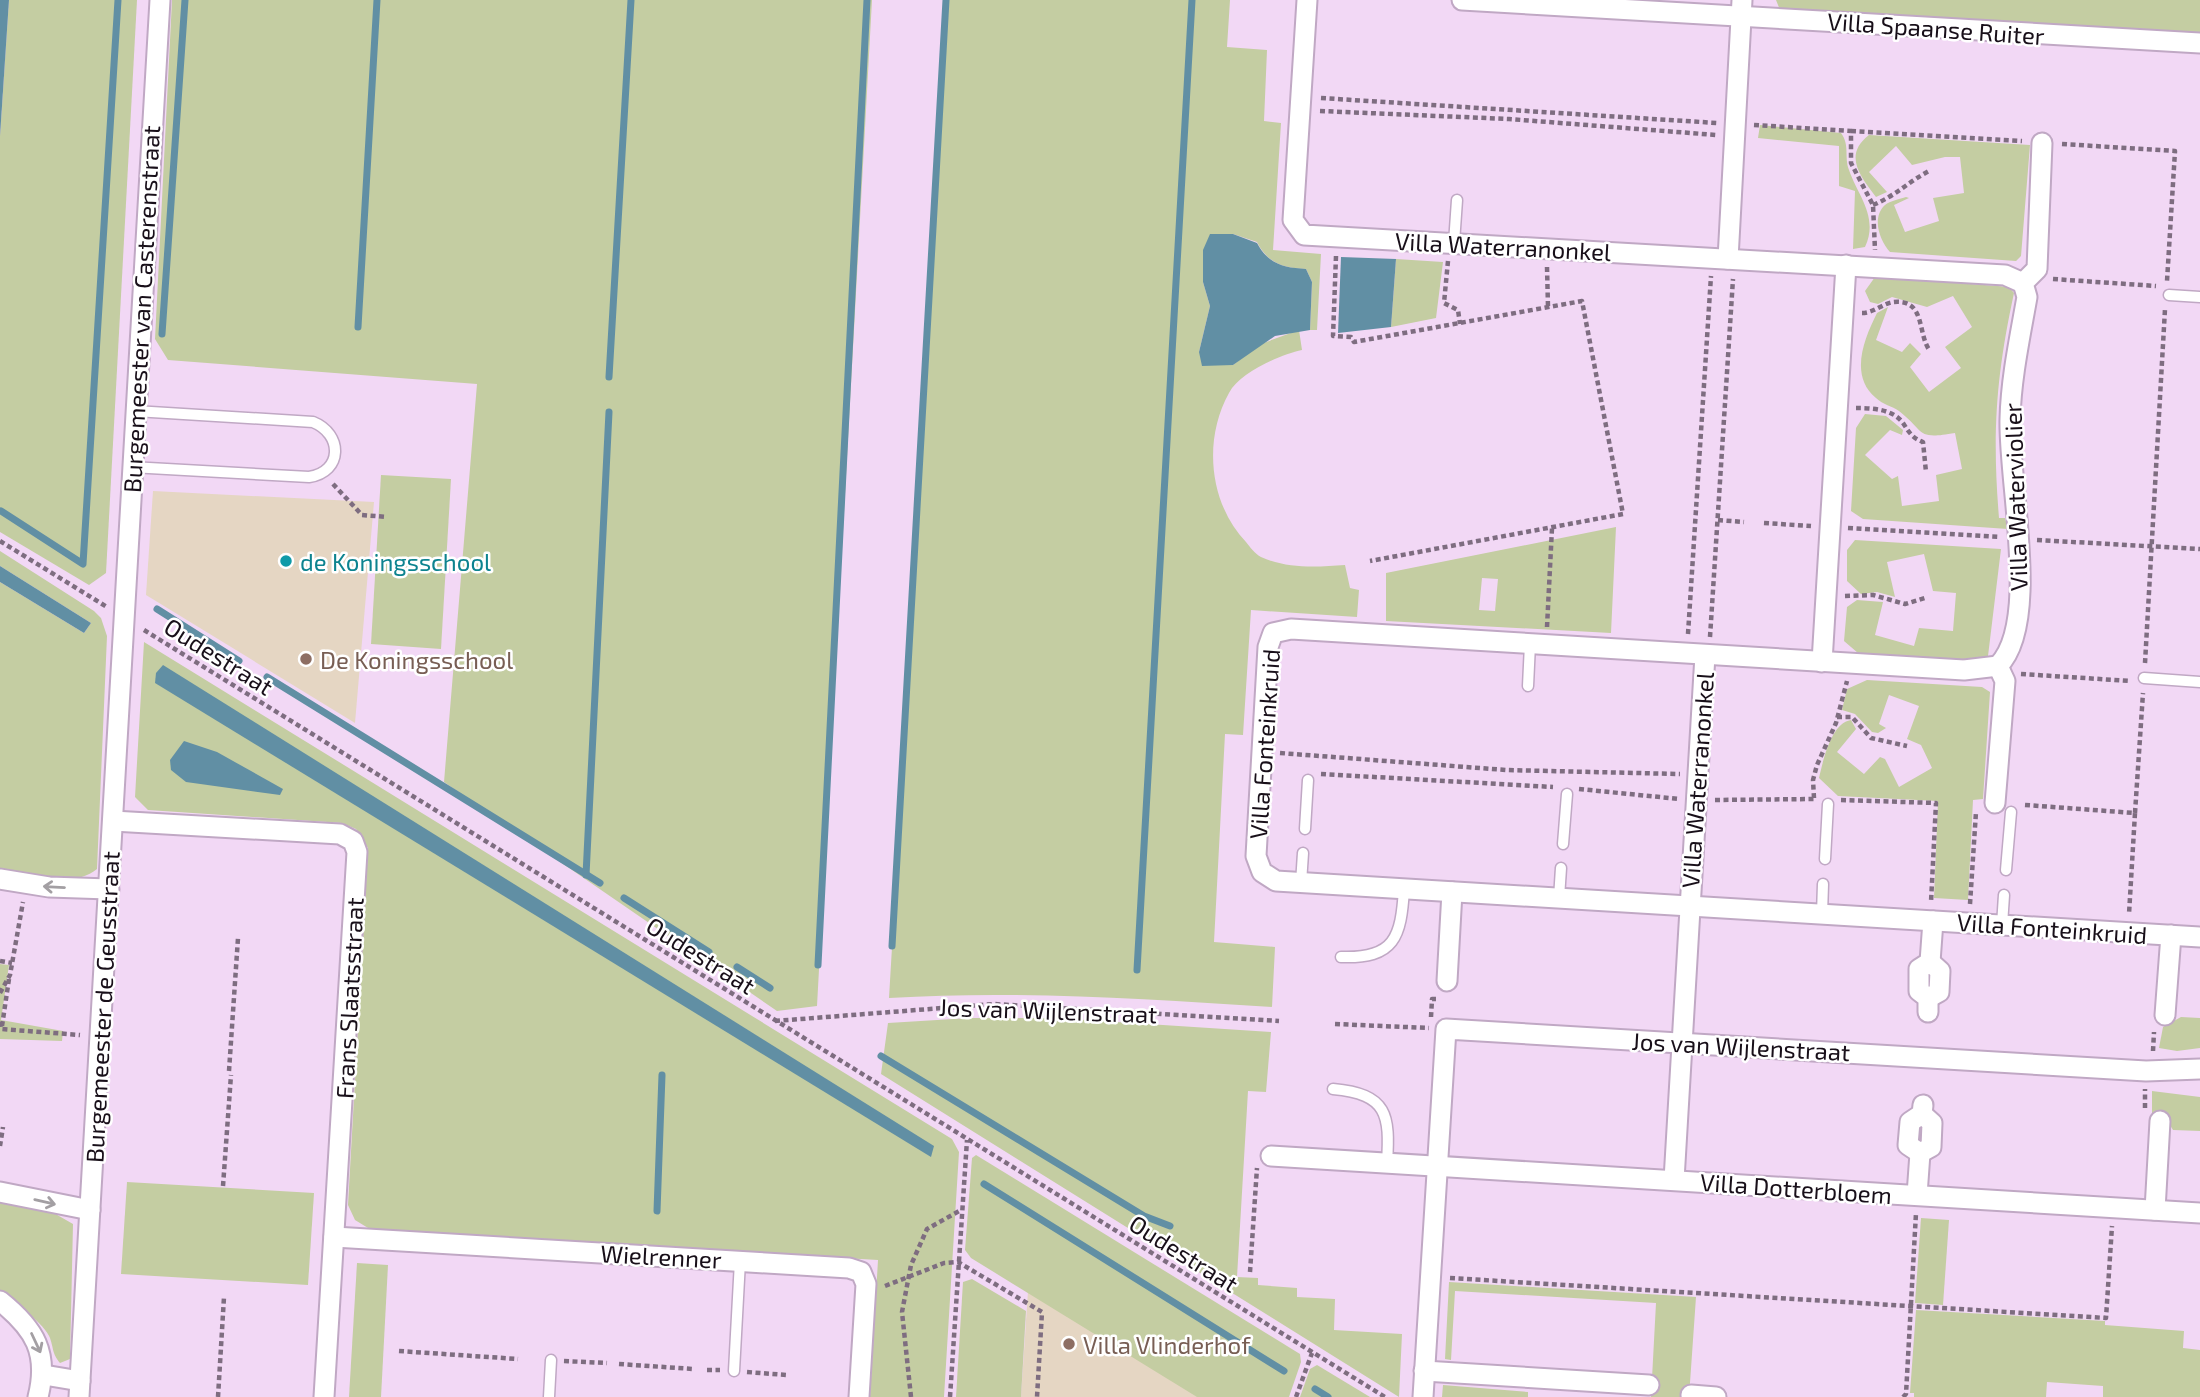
<svg xmlns="http://www.w3.org/2000/svg" width="2200" height="1397" font-family="'Exo 2',sans-serif">
<rect width="100%" height="100%" fill="#f2d8f5"/>
<!-- education -->
<g fill="#e5d6c3">
<path d="M 153,491 L 374,502 L 355,723 L 146,595 Z"/>
<path d="M 1028,1291 L 1200,1397 L 1021,1397 Z"/>
</g>
<!-- green -->
<g fill="#c4cda2" fill-rule="evenodd">
<path d="M 9,0 L 137,0 L 106,573 L 89,585 L 0,532 L 0,136 Z"/>
<path d="M 172,0 L 872,0 L 817,1006 L 777,1011 L 444,782 L 477,384 L 168,360 L 155,339 Z"/>
<path d="M 948,0 L 1230,0 L 1227,47 L 1267,50 L 1264,121 L 1281,123 L 1273,250 L 1321,254 L 1317,330 L 1310,330 L 1312,282 L 1306,269 C 1284,268 1268,264 1257,242 L 1233,234 L 1203,282 L 1210,306 L 1199,352 L 1233,365 L 1258,345 L 1299,330 L 1302,350 C 1280,355 1240,372 1229,393 C 1203,440 1209,503 1246,542 C 1250,547 1255,554 1261,557 C 1287,569 1317,567 1345,565 L 1350,588 L 1359,590 L 1357,617 L 1251,610 L 1243,735 L 1225,734 L 1214,942 L 1275,947 L 1272,1007 C 1144,999 1018,990 889,998 Z"/>
<path d="M 1776,0 L 2200,0 L 2200,35 L 1780,10 Z"/>
<path d="M 1760,125 L 1841,133 C 1850,145 1844,157 1849,170 C 1858,196 1879,217 1865,247 L 1853,249 L 1855,191 L 1839,186 L 1839,146 L 1758,138 Z"/>
<path d="M 1869,135 L 2030,145 L 2021,256 L 2016,261 L 1890,252 C 1880,241 1871,218 1885,205 C 1890,201 1900,199 1906,197 L 1909,198 L 1894,205 L 1905,232 L 1939,221 L 1933,198 L 1964,193 L 1960,157 L 1945,157 L 1912,165 L 1896,146 L 1869,172 L 1887,192 L 1876,197 C 1860,176 1843,155 1869,135 Z"/>
<path d="M 1396,259 L 1443,262 L 1436,318 L 1391,327 Z"/>
<path d="M 1875,277 L 1998,286 L 2009,287 L 2014,293 C 1996,376 1992,434 1999,518 L 2005,518 L 2008,529 L 1863,519 L 1851,511 L 1856,428 L 1865,414 L 1886,416 L 1903,430 L 1902,435 L 1890,430 L 1865,455 L 1892,479 L 1898,476 L 1902,506 L 1939,501 L 1936,475 L 1962,469 L 1955,433 C 1915,440 1926,432 1899,411 C 1892,406 1883,405 1876,398 C 1849,376 1864,339 1877,313 L 1888,307 L 1876,340 L 1902,352 L 1910,343 L 1921,354 L 1910,367 L 1929,392 L 1961,368 L 1945,347 L 1972,327 L 1953,296 L 1927,307 L 1892,297 L 1878,304 L 1870,302 L 1865,291 Z"/>
<path d="M 381,475 L 451,479 L 441,649 L 371,644 Z"/>
<path d="M 1616,527 L 1611,633 L 1386,621 L 1386,573 ZM 1482,578 L 1498,579 L 1495,611 L 1479,610 Z"/>
<path d="M 1855,540 L 2001,549 L 1988,656 L 1965,661 L 1858,653 L 1844,641 L 1847,607 L 1857,600 L 1883,602 L 1875,635 L 1914,646 L 1919,628 L 1953,631 L 1956,593 L 1933,591 L 1924,554 L 1887,562 L 1895,597 L 1877,592 L 1861,594 L 1847,581 L 1847,550 Z"/>
<path d="M 0,551 L 94,611 L 101,618 L 107,636 L 97,869 C 74,889 27,874 0,870 L 0,582 L 84,633 L 91,623 L 0,566 Z"/>
<path d="M 144,642 L 952,1139 L 959,1152 L 944,1397 L 870,1397 L 878,1260 L 373,1231 L 355,1220 L 348,1205 L 368,848 L 356,829 L 342,823 L 148,810 L 135,797 Z"/>
<path d="M 1867,680 L 1982,687 L 1990,692 L 1983,799 L 1973,800 L 1968,900 L 1934,898 L 1938,801 L 1838,796 L 1819,778 C 1823,761 1831,723 1851,720 L 1856,729 L 1837,752 L 1864,774 L 1880,757 L 1885,759 L 1899,787 L 1932,768 L 1921,745 L 1907,739 L 1919,706 L 1889,695 L 1879,724 L 1886,728 L 1878,733 L 1872,732 L 1855,714 L 1842,710 L 1847,689 Z"/>
<path d="M 0,964 L 9,965 L 1,1020 L 63,1031 L 62,1041 L 0,1039 Z"/>
<path d="M 2181,1017 L 2200,1018 L 2200,1048 L 2177,1051 L 2159,1048 L 2163,1027 Z"/>
<path d="M 970,1018 L 1055,1018 L 1271,1032 L 1266,1092 L 1248,1091 L 1237,1277 L 1258,1278 L 1258,1285 L 1297,1288 L 1297,1297 L 1335,1299 L 1334,1330 L 1402,1334 L 1399,1397 L 881,1074 L 888,1023 Z"/>
<path d="M 2152,1091 L 2200,1097 L 2200,1131 L 2173,1130 L 2165,1117 L 2152,1115 Z"/>
<path d="M 976,1155 L 1300,1354 L 1301,1362 L 1289,1397 L 1197,1397 L 971,1258 L 965,1250 L 972,1158 Z"/>
<path d="M 127,1182 L 314,1193 L 308,1285 L 121,1274 Z"/>
<path d="M 0,1201 L 52,1212 L 73,1224 L 70,1359 L 60,1363 C 52,1353 54,1350 50,1338 C 46,1325 13,1300 0,1295 Z"/>
<path d="M 1921,1218 L 1949,1220 L 1943,1305 L 1915,1303 Z"/>
<path d="M 357,1263 L 388,1265 L 381,1397 L 349,1397 Z"/>
<path d="M 972,1279 L 1026,1311 L 1021,1397 L 956,1397 L 963,1282 Z"/>
<path d="M 1449,1282 L 1696,1297 L 1689,1397 L 1651,1397 L 1656,1303 L 1455,1291 L 1451,1360 L 1445,1359 Z"/>
<path d="M 1916,1310 L 2105,1321 L 2105,1325 L 2184,1331 L 2183,1348 L 2200,1350 L 2200,1397 L 2103,1397 L 2103,1386 L 2047,1382 L 2046,1397 L 1914,1397 L 1914,1393 L 1910,1393 Z"/>
<path d="M 1317,1365 L 1370,1397 L 1300,1397 L 1310,1369 Z"/>
<path d="M 1443,1385 L 1528,1392 L 1528,1397 L 1442,1397 Z"/>
</g>
<!-- water -->
<g fill="#618fa4">
<path d="M 0,0 L 9,0 L 0,136 Z"/>
<path d="M 1210,234 L 1233,234 L 1257,243 C 1268,264 1284,268 1306,269 L 1312,282 L 1310,330 L 1275,336 L 1233,365 L 1202,366 L 1199,352 L 1210,306 L 1203,282 L 1203,250 Z"/>
<path d="M 1341,257 L 1396,259 L 1391,327 L 1338,333 Z"/>
<path d="M 0,566 L 91,623 L 84,633 L 0,582 Z"/>
<path d="M 163,665 L 934,1146 L 931,1157 L 155,683 L 156,673 Z"/>
<path d="M 184,741 L 217,752 L 283,789 L 280,795 L 186,782 L 171,770 L 170,760 Z"/>
</g>
<g fill="none" stroke-linecap="round" stroke-linejoin="round">
<!-- stream -->
<g stroke="#618fa4" stroke-width="7">
<path d="M 358,327 L 377,0"/>
<path d="M 162,334 L 185,0"/>
<path d="M 609,377 L 631,0"/>
<path d="M 1,511 L 83,564 L 118,0"/>
<path d="M 157,609 L 239,661"/>
<path d="M 267,677 L 600,883"/>
<path d="M 586,875 L 609,412"/>
<path d="M 624,898 L 709,952"/>
<path d="M 892,946 L 946,0"/>
<path d="M 818,965 L 867,0"/>
<path d="M 737,967 L 770,988"/>
<path d="M 1137,970 L 1192,0"/>
<path d="M 881,1056 L 1144,1216 L 1170,1226"/>
<path d="M 984,1184 L 1284,1371"/>
<path d="M 657,1211 L 662,1075"/>
<path d="M 1315,1389 L 1328,1397"/>
</g>
<!-- service casing -->
<g stroke="#c0a8c4" stroke-width="13">
<g id="service">
<path d="M 1454,243 L 1457,200"/>
<path d="M 2169,295 L 2200,297"/>
<path d="M 131,467 L 309,477 C 343,472 343,434 313,422 L 135,411"/>
<path d="M 2144,678 L 2200,682"/>
<path d="M 1528,686 L 1530,644"/>
<path d="M 1305,829 L 1308,780"/>
<path d="M 1563,844 L 1567,794"/>
<path d="M 1825,859 L 1828,804"/>
<path d="M 2006,870 L 2011,812"/>
<path d="M 1301,883 L 1303,853"/>
<path d="M 1559,898 L 1561,868"/>
<path d="M 1822,914 L 1823,884"/>
<path d="M 2002,925 L 2004,895"/>
<path d="M 1341,957 C 1395,959 1401,937 1404,889"/>
<path d="M 1333,1089 C 1388,1094 1390,1115 1387,1163"/>
<path d="M 734,1371 L 740,1261"/>
<path d="M 549,1397 L 551,1360"/>
</g>
</g>
<!-- minor casing -->
<g stroke="#c0a8c4" stroke-width="23">
<g id="minor">
<path d="M 1307,0 L 1293,220 L 1304,235 L 2005,275 L 2023,283"/>
<path d="M 1462,0 L 2200,43"/>
<path d="M 1728,259 L 1742,0"/>
<path d="M 1822,662 L 1846,265"/>
<path d="M 1998,666 L 1964,670 L 1291,629 L 1273,633 L 1268,647 L 1256,856 L 1262,872 L 1276,881 L 2200,937"/>
<path d="M 1995,803 L 2005,681 L 1998,666 C 2041,623 2008,481 2010,419 C 2011,378 2020,337 2027,297 L 2023,283 L 2037,269 L 2042,143"/>
<path d="M 113,821 L 340,834 L 353,841 L 357,852 L 324,1397"/>
<path d="M 0,879 L 49,887 L 109,889"/>
<path d="M 1447,981 L 1452,892"/>
<path d="M 1928,998 L 1939,992 L 1940,971 L 1930,962"/>
<path d="M 1928,1012 L 1928,998 L 1919,991 L 1919,969 L 1930,962 L 1933,921"/>
<path d="M 2165,1015 L 2171,935"/>
<path d="M 1920,1153 L 1931,1147 L 1932,1123 L 1922,1114"/>
<path d="M 1271,1156 L 2200,1213"/>
<path d="M 1674,1180 L 1705,655"/>
<path d="M 0,1192 L 90,1210"/>
<path d="M 1917,1195 L 1920,1153 L 1908,1145 L 1910,1122 L 1922,1114 L 1923,1105"/>
<path d="M 2155,1210 L 2160,1121"/>
<path d="M 334,1237 L 849,1268 L 861,1272 L 866,1284 L 859,1397"/>
<path d="M 0,1301 C 35,1329 49,1353 38,1397"/>
<path d="M 1424,1371 L 1649,1385"/>
<path d="M 44,1375 L 80,1381"/>
<path d="M 1691,1395 L 1716,1397"/>
<path d="M 79,1397 L 160,0"/>
<path d="M 1423,1397 L 1446,1029 L 2146,1071 L 2200,1069"/>
</g>
</g>
<!-- path -->
<g stroke="#7e6d80" stroke-width="4.5" stroke-dasharray="5 3.5" stroke-linecap="butt">
<path d="M 1321,98 L 1717,123"/>
<path d="M 1320,111 L 1509,119 L 1716,135"/>
<path d="M 1754,125 L 1851,131 L 1851,163 L 1873,205 L 1875,250"/>
<path d="M 1851,131 L 2022,141"/>
<path d="M 2062,144 L 2175,151 L 2167,281"/>
<path d="M 1873,205 C 1897,195 1909,181 1931,170"/>
<path d="M 1336,256 L 1333,336 L 1351,337 L 1354,342 L 1582,301 L 1623,514 L 1370,561"/>
<path d="M 1448,261 L 1444,303 L 1458,310 L 1460,324"/>
<path d="M 1547,267 L 1548,307"/>
<path d="M 2053,279 L 2156,286"/>
<path d="M 1862,313 C 1874,313 1883,303 1894,302 C 1926,299 1917,334 1930,351"/>
<path d="M 1856,408 C 1872,408 1893,409 1903,423 C 1909,432 1912,438 1923,442 L 1926,472"/>
<path d="M 333,484 L 362,515 L 387,517"/>
<path d="M 1718,520 L 1744,522"/>
<path d="M 1764,523 L 1811,526"/>
<path d="M 1848,528 L 2000,537"/>
<path d="M 2037,540 L 2200,549"/>
<path d="M 0,541 L 107,607"/>
<path d="M 1845,596 L 1873,595 L 1905,604 L 1925,598"/>
<path d="M 1547,627 L 1552,528"/>
<path d="M 144,630 L 1385,1397"/>
<path d="M 1688,634 L 1711,276"/>
<path d="M 1710,637 L 1733,279"/>
<path d="M 2145,663 L 2165,309"/>
<path d="M 2021,674 L 2131,681"/>
<path d="M 1837,717 L 1852,717 L 1871,738 L 1907,746"/>
<path d="M 1280,753 L 1506,770 L 1680,774"/>
<path d="M 1321,774 L 1553,787"/>
<path d="M 1579,789 L 1679,799"/>
<path d="M 1814,798 L 1813,780 L 1817,765 L 1836,723 L 1847,681"/>
<path d="M 1715,800 L 1815,799"/>
<path d="M 1841,800 L 1936,803 L 1931,902"/>
<path d="M 2025,805 L 2135,813 L 2129,914"/>
<path d="M 2135,813 L 2143,693"/>
<path d="M 1970,904 L 1976,812"/>
<path d="M 0,961 L 12,963"/>
<path d="M 0,993 L 10,975 L 23,902"/>
<path d="M 1431,1017 L 1432,999 L 1436,999"/>
<path d="M 775,1021 L 994,1004 L 1279,1021"/>
<path d="M 0,1022 L 1,1029 L 80,1035"/>
<path d="M 1335,1024 L 1429,1028"/>
<path d="M 2,1026 L 9,979"/>
<path d="M 2153,1051 L 2154,1032"/>
<path d="M 229,1071 L 238,938"/>
<path d="M 2145,1108 L 2145,1089"/>
<path d="M 0,1146 L 3,1127"/>
<path d="M 223,1186 L 231,1075"/>
<path d="M 1250,1272 L 1257,1168"/>
<path d="M 1450,1278 L 2106,1318 L 2112,1226"/>
<path d="M 885,1286 L 944,1263 L 958,1262 L 1042,1312 L 1037,1397"/>
<path d="M 399,1351 L 518,1359"/>
<path d="M 564,1361 L 607,1363"/>
<path d="M 619,1364 L 693,1369"/>
<path d="M 707,1370 L 720,1370"/>
<path d="M 747,1372 L 787,1375"/>
<path d="M 218,1397 L 224,1297"/>
<path d="M 911,1397 L 902,1312 L 911,1265 L 927,1229 L 961,1210"/>
<path d="M 950,1397 L 967,1140"/>
<path d="M 1296,1397 L 1312,1353"/>
<path d="M 1903,1397 L 1906,1394 L 1916,1213"/>
</g>
<!-- service -->
<use href="#service" stroke="#fff" stroke-width="10"/>
<!-- minor -->
<use href="#minor" stroke="#fff" stroke-width="19"/>
</g>
<!-- one-way arrows -->
<defs><path id="oneway-shaft" d="M-6 0H5M1.5-3L5.5 0L1.5 3" fill="none" stroke-width="1.6" stroke-linecap="round" stroke-linejoin="round" transform="scale(1.75)"/></defs>
<g stroke="#a39fa3">
<use href="#oneway-shaft" transform="translate(54 887) rotate(-177)"/>
<use href="#oneway-shaft" transform="translate(45 1202) rotate(13)"/>
<use href="#oneway-shaft" transform="translate(36 1343) rotate(65)"/>
</g>
<!-- markers -->
<circle fill="#0f9aa8" stroke="#fff" stroke-width="2.5" cx="286" cy="561" r="7"/>
<g fill="#8d6e63" stroke="#fff" stroke-width="2.5">
<circle cx="306" cy="659" r="7"/>
<circle cx="1069" cy="1344" r="7"/>
</g>
<g text-anchor="middle" dominant-baseline="central" stroke-width="5" stroke-linejoin="round" paint-order="stroke">
<!-- street labels -->
<g font-size="24" fill="#180f19" stroke="#fff">
<text transform="translate(1936 28) rotate(4)">Villa Spaanse Ruiter</text>
<text transform="translate(1503 246) rotate(3)">Villa Waterranonkel</text>
<text transform="translate(141 309) rotate(-87)">Burgemeester van Casterenstraat</text>
<text transform="translate(2015 497) rotate(-92)">Villa Waterviolier</text>
<text transform="translate(219 656) rotate(32)">Oudestraat</text>
<text transform="translate(1264 744) rotate(-86)">Villa Fonteinkruid</text>
<text transform="translate(1697 780) rotate(-86)">Villa Waterranonkel</text>
<text transform="translate(2052 928) rotate(4)">Villa Fonteinkruid</text>
<text transform="translate(701 955) rotate(32)">Oudestraat</text>
<text transform="translate(349 998) rotate(-87)">Frans Slaatsstraat</text>
<text transform="translate(102 1007) rotate(-87)">Burgemeester de Geusstraat</text>
<text transform="translate(1048 1010) rotate(2)">Jos van Wijlenstraat</text>
<text transform="translate(1741 1046) rotate(3)">Jos van Wijlenstraat</text>
<text transform="translate(1796 1188) rotate(4)">Villa Dotterbloem</text>
<text transform="translate(1184 1253) rotate(32)">Oudestraat</text>
<text transform="translate(661 1256) rotate(3)">Wielrenner</text>
</g>
<!-- culture labels -->
<g font-size="24" fill="#0d838f" stroke="#fff" text-anchor="start">
<text x="300" y="561">de Koningsschool</text>
</g>
<!-- education labels -->
<g font-size="24" fill="#785e54" stroke="#fff" text-anchor="start">
<text x="320" y="659">De Koningsschool</text>
<text x="1083" y="1344">Villa Vlinderhof</text>
</g>
</g>
</svg>
